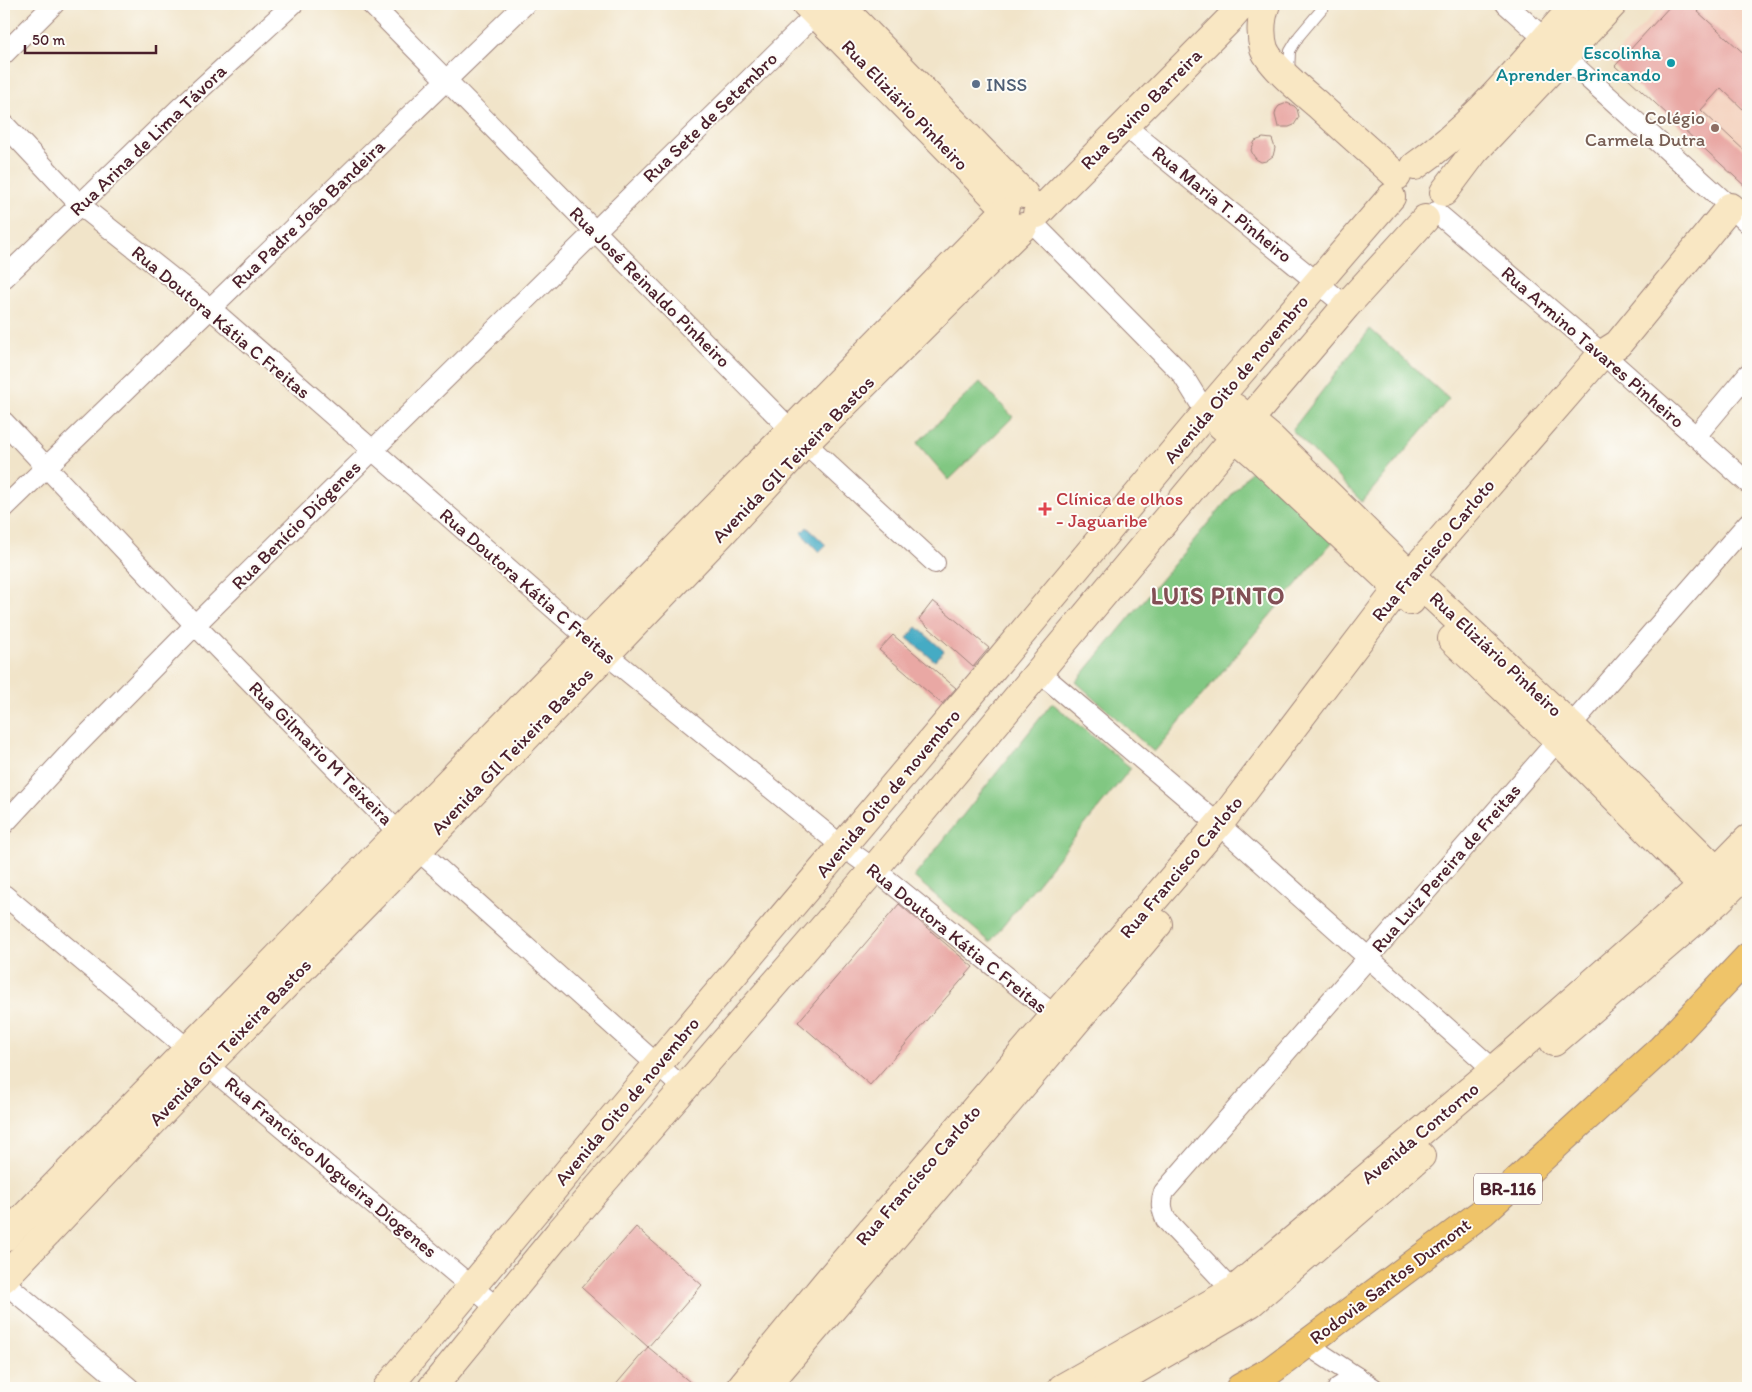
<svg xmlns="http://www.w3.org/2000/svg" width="1752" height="1392" font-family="Itim,sans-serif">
<rect width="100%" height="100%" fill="#fdfcf7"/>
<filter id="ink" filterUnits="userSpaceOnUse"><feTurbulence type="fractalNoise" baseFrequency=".02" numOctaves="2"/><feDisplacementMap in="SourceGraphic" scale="10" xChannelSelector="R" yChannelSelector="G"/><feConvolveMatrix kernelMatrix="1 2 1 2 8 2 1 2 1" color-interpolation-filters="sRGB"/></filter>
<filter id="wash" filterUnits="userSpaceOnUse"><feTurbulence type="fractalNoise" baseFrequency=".0096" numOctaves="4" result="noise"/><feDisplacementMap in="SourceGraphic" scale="20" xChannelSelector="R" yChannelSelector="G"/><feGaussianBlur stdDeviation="1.12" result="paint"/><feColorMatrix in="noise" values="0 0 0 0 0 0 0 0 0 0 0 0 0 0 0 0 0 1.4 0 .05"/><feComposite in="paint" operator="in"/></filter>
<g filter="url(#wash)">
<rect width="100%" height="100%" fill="#f1e4c9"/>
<!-- built -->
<path fill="#f4d3c0" d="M 1663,4 L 1748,4 L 1748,189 L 1609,61 Z"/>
<!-- green -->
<g fill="#81c782" stroke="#667356">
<path d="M 1370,329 L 1449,399 L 1362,502 L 1292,430 Z"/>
<path d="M 980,382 L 1013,417 L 949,480 L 917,443 Z"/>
<path d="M 1258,463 L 1334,540 L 1154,752 L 1076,682 Z"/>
<path d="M 1052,703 L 1131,768 L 990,942 L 914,877 Z"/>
</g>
<!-- water -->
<g fill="#45abc4" stroke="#486578">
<path d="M 807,527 L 826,545 L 819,552 L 801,533 Z"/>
<path d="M 917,627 L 944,651 L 935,661 L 907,638 Z"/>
</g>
<g id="blocks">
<!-- building -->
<g fill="#e9a8a4">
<path d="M 1672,4 L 1704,4 L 1697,11 L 1748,57 L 1748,114 L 1721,88 L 1701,110 L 1748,154 L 1748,189 L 1615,66 Z"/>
<path d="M 1287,103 L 1294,106 L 1297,109 L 1299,117 L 1294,125 L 1289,127 L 1278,127 L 1275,115 L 1276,110 L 1279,106 Z"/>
<path d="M 1263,138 L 1272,139 L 1275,148 L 1273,156 L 1266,161 L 1261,162 L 1256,159 L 1253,155 L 1251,150 L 1255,141 Z"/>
<path d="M 933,601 L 989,648 L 973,667 L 919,619 Z"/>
<path d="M 893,635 L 956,688 L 942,704 L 879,650 Z"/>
<path d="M 899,904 L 973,967 L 870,1085 L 798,1022 Z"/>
<path d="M 636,1227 L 702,1285 L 648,1347 L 582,1288 Z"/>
<path d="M 648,1347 L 697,1388 L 613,1388 Z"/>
</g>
</g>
</g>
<g filter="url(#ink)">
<use href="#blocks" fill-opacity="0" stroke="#9e827a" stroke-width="1"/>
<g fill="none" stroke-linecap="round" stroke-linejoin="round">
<!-- lane casing -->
<g stroke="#9e827a" stroke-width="12">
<path id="lane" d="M 1289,73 L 1290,51 L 1299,36 L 1326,4"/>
</g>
<!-- street casing -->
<g stroke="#9e827a" stroke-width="22">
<g id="street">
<path d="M 371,4 L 791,430 L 935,563"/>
<path d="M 1506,4 L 1748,223"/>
<path d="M 4,54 L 54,4"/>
<path d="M 4,124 L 80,205 L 210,308 L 606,654 L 843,847 L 874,869 L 1065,1024"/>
<path d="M 1125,126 L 1346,306"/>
<path d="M 1436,212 L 1612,362 L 1748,483"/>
<path d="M 1032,222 L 1182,374 L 1206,413"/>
<path d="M 4,278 L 183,105 L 293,4"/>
<path d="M 4,422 L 195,625 L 400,834 L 683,1088"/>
<path d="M 1696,436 L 1748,374"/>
<path d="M 4,508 L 525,4"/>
<path d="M 1039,672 L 1232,836 L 1494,1070"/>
<path d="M 4,824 L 78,744 L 195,625 L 826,4"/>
<path d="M 4,895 L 497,1308"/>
<path d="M 4,1282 L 129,1388"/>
<path d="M 1244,1298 L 1233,1291 L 1166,1220 C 1162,1210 1160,1203 1164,1192 L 1558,740 L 1748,523"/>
<path d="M 1306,1344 L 1373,1388"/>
<path d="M 1338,1388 L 1356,1377"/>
</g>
</g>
<!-- secondary casing -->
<g stroke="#9e827a" stroke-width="30">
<g id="secondary">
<path d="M 806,4 L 1005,207"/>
<path d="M 839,4 L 1024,194"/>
<path d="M 1266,4 C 1261,18 1260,35 1264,49 C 1271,66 1303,92 1317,104 C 1343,128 1370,152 1397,176"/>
<path d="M 1415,166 C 1477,123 1525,60 1576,4"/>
<path d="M 1444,192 L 1474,152 L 1613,4"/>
<path d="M 1037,214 L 1230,19 L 1243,4"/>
<path d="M 1235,408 L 1272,439 L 1410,575 L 1571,726 L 1730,884"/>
<path d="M 1221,425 L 1256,455 L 1411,601"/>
<path d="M 1452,639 L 1558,740 L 1715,898"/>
<path d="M 1554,1042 L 1718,901 L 1748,871"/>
<path d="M 4,1238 L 1004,212"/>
<path d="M 4,1278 L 208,1064 L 418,850 L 721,534 L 805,443 L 1023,227"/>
<path d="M 767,1385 L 953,1168 L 1158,924"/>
<path d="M 387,1388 L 657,1065 L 988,674 L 1220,396 L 1391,197"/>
<path d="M 432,1388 L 558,1234 L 874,869 L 1244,426 L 1346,306 L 1425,219"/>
<path d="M 740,1388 L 825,1284 L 1223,819 L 1398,589 L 1602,354 L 1618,344 L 1730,207"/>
<path d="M 1062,1388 L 1233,1291 L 1494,1070 L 1702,886 L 1748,839"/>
<path d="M 1105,1388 L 1251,1303 L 1421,1156"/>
</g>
</g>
<!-- highway casing -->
<g stroke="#9e827a" stroke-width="30">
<path id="highway" d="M 1240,1388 L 1269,1372 L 1483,1212 L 1661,1049 L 1748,957"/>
</g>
<!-- lane -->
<use href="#lane" stroke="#fff" stroke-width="10"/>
<!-- street -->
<use href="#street" stroke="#fff" stroke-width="20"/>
<!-- secondary -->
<use href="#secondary" stroke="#f9e7c3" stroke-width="28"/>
<!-- highway -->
<use href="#highway" stroke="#efc469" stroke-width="28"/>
</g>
</g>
<!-- markers -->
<circle fill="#0f9aa8" stroke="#fdfcf7" stroke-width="2" cx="1671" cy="63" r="5"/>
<circle fill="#5c6f8a" stroke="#fdfcf7" stroke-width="2" cx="976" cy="84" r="5"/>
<circle fill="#8d6e63" stroke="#fdfcf7" stroke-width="2" cx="1715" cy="128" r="5"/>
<path fill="#e0444e" stroke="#fdfcf7" stroke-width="2" d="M1042.5 501.5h5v5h5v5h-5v5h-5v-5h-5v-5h5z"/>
<g text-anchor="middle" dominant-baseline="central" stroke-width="4" stroke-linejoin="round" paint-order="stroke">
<!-- shield labels -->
<rect fill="#fdfcf7" stroke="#806168" stroke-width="1" x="1474" y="1173.5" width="68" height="31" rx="4"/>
<g font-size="18" font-weight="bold" fill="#4a1f2b">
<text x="1508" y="1189">BR-116</text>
</g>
<!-- culture labels -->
<g font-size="19" fill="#0d838f" stroke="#fdfcf7" text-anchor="end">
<text x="1661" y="52">Escolinha<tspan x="1661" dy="22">Aprender Brincando</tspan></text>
</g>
<!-- service labels -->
<g font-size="19" fill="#4e5e75" stroke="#fdfcf7" text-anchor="start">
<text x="986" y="84">INSS</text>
</g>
<!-- street labels -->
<g font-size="19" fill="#4a1f2b" stroke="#fdfcf7">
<text transform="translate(905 105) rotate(46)">Rua Eliziário Pinheiro</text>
<text transform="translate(1141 109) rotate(-45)">Rua Savino Barreira</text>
<text transform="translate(710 117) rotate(-44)">Rua Sete de Setembro</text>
<text transform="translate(148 140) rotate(-44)">Rua Arina de Lima Távora</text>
<text transform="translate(1222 204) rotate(39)">Rua Maria T. Pinheiro</text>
<text transform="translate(308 214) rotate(-44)">Rua Padre João Bandeira</text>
<text transform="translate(650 287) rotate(45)">Rua José Reinaldo Pinheiro</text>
<text transform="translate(221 322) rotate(40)">Rua Doutora Kátia C Freitas</text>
<text transform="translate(1593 347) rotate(41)">Rua Armino Tavares Pinheiro</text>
<text transform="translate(1236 379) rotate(-50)">Avenida Oito de novembro</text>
<text transform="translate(793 459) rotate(-46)">Avenida GIl Teixeira Bastos</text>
<text transform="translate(296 525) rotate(-45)">Rua Benício Diógenes</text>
<text transform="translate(1433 550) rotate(-50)">Rua Francisco Carloto</text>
<text transform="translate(528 586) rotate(41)">Rua Doutora Kátia C Freitas</text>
<text transform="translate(1496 654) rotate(43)">Rua Eliziário Pinheiro</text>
<text transform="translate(512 751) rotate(-46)">Avenida GIl Teixeira Bastos</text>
<text transform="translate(321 753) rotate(45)">Rua Gilmario M Teixeira</text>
<text transform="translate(888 793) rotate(-50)">Avenida Oito de novembro</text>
<text transform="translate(1181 867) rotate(-50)">Rua Francisco Carloto</text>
<text transform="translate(1446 868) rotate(-49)">Rua Luiz Pereira de Freitas</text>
<text transform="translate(957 938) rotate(39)">Rua Doutora Kátia C Freitas</text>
<text transform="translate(230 1042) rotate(-46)">Avenida GIl Teixeira Bastos</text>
<text transform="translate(627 1101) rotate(-50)">Avenida Oito de novembro</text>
<text transform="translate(1420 1133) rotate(-40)">Avenida Contorno</text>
<text transform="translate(331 1167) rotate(40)">Rua Francisco Nogueira Diogenes</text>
<text transform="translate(918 1175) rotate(-49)">Rua Francisco Carloto</text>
<text transform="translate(1390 1281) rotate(-37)">Rodovia Santos Dumont</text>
</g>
<!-- education labels -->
<g font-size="19" fill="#785e54" stroke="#fdfcf7" text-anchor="end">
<text x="1705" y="117">Colégio<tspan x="1705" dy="22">Carmela Dutra</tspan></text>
</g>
<!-- health labels -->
<g font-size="19" fill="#be3a42" stroke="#fdfcf7" text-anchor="start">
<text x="1056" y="498">Clínica de olhos<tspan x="1056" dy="22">- Jaguaribe</tspan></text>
</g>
<!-- district labels -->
<g font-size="24" font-weight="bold" letter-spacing="1" fill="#824f55" stroke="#fdfcf7">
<text x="1218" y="595">LUIS PINTO</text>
</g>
</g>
<!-- margin -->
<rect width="1752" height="1392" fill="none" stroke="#fdfcf7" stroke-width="20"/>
<!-- scale -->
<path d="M25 45v8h131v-8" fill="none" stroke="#4a1f2b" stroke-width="2.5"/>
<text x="32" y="45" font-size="15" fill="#4a1f2b" stroke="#fdfcf7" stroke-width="4" paint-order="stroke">50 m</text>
</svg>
